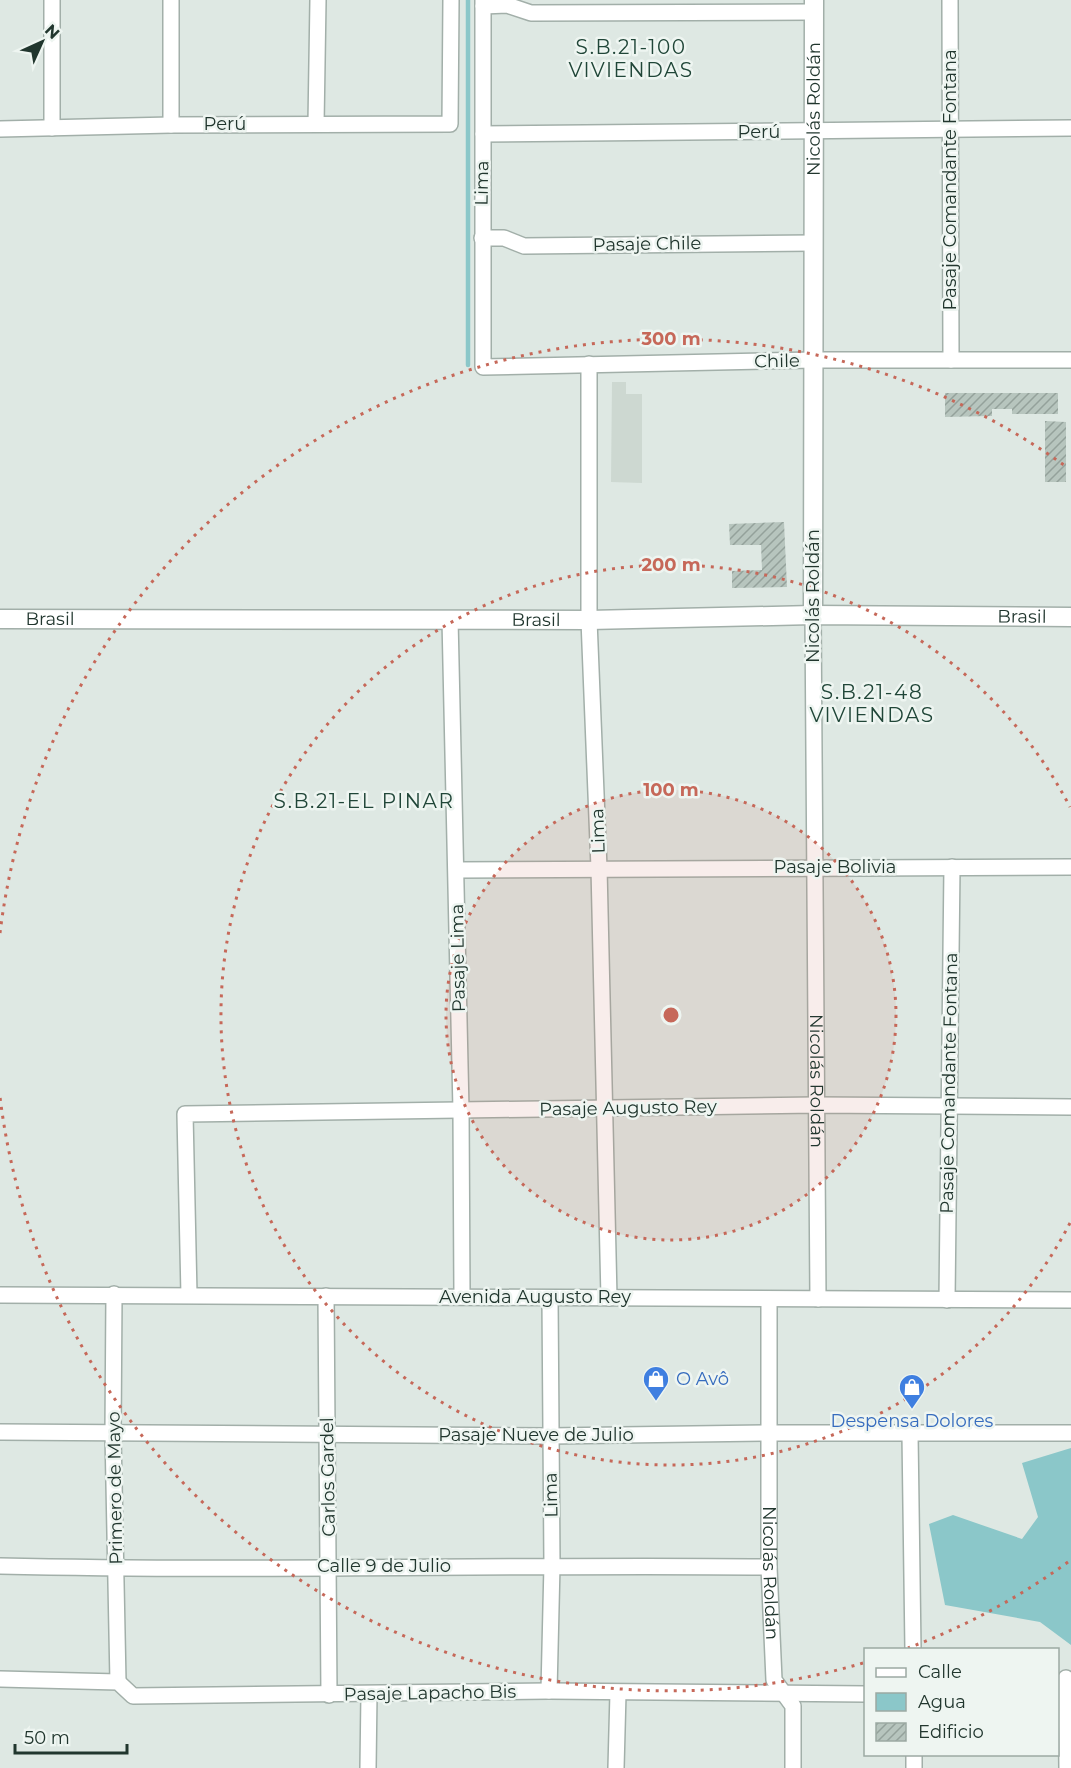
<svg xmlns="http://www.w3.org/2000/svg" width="1071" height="1768" font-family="Montserrat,sans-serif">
<defs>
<pattern id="building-hatch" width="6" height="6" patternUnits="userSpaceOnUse" patternTransform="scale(1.5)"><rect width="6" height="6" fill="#b7c5be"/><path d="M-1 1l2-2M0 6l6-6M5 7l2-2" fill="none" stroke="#94a19b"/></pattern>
</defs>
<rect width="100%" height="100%" fill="#dee8e3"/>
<!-- built -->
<path fill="#cdd8d1" d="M 612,382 L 626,382 L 626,394 L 642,394 L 642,483 L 611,482 Z"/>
<!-- water -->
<path fill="#8bc7c9" d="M 1071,1448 L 1071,1645 L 1040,1622 L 945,1605 L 929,1524 L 953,1515 L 1022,1539 L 1038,1517 L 1022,1463 Z"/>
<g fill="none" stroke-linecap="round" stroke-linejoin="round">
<!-- stream -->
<path stroke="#8bc7c9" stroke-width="4.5" d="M 468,365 L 468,0"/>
</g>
<!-- building -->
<g fill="url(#building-hatch)">
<path d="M 945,393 L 1058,393 L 1058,414 L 1012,414 L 1012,409 L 992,409 L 992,416 L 945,417 Z"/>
<path d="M 1045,421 L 1066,422 L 1066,482 L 1045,482 Z"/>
<path d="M 784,522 L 787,587 L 732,588 L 732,571 L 762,570 L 761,545 L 730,545 L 729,524 Z"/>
</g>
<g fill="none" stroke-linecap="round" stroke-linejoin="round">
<!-- minor casing -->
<g stroke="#a2afa9" stroke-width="18">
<g id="minor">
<path d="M 171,0 L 171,125"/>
<path d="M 483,0 L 483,367 L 814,360 L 1071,360"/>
<path d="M 950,0 L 951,360"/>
<path d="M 483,6 L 507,5 L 531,13 L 814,12"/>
<path d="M 316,124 L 318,0"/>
<path d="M 52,128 L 52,0"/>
<path d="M 0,129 L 171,125 L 450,124 L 451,0"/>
<path d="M 483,134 L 1071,128"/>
<path d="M 482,238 L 504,238 L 524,246 L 813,243"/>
<path d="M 589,364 L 589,620 L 599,868 L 609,1298"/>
<path id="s1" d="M 813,615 L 818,1299"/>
<path d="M 450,619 L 461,1110 L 462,1296"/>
<path d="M 457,870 L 1071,867"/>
<path d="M 114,1294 L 113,1434 L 118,1682"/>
<path d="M 0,1295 L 1071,1300"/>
<path d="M 189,1295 L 185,1114 L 816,1105 L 1071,1107"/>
<path d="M 326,1296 L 329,1695"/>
<path id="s2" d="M 769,1299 L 769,1567 L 774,1680 L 793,1706 L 793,1768"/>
<path d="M 947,1300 L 952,867"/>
<path d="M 0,1432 L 550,1436 L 768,1433 L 1071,1433"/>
<path d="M 910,1434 L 913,1650"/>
<path d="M 0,1566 C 256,1572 513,1564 769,1567"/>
<path d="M 1066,1678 L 1067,1768"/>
<path d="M 0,1679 L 118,1682 L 133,1696 L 549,1691 L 866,1694"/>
<path d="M 549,1691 L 552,1565 L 550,1298"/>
<path d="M 914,1754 L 914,1768"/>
<path d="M 368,1768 L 369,1694"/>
<path d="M 616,1768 L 618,1693"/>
</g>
</g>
<!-- tertiary casing -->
<g stroke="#a2afa9" stroke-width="21">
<g id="tertiary">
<path id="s3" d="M 813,615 L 814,0"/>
<path id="s4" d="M 0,619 L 589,620 L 813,615 L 1071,617"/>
</g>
</g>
<!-- minor -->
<use href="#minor" stroke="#fff" stroke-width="15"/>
<!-- tertiary -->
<use href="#tertiary" stroke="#fff" stroke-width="18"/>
</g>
<!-- distance rings -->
<circle cx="671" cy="1015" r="225" fill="#c66859" fill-opacity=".12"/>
<g fill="none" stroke="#c66859" stroke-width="3" stroke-dasharray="3 6">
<circle cx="671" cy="1015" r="225"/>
<path d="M1070 1223A450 450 0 1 1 1070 807"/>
<path d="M1068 1562A676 676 0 0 1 908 1648M863 1663A676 676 0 0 1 0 1097M0 933A676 676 0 0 1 1068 468"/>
</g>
<!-- icons -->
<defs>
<g id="shop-pin" transform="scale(1.35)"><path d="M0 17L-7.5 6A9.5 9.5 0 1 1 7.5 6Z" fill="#3f7fe0" stroke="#eef5f1"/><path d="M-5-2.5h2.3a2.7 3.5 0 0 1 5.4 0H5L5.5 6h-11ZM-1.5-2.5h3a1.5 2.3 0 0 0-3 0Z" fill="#fff"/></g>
</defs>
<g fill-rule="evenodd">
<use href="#shop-pin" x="656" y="1379"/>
<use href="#shop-pin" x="912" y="1387"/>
</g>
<g text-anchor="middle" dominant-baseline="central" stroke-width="5" stroke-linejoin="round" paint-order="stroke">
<!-- street labels -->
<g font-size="18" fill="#21362e" stroke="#eef5f1">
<text stroke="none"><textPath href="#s3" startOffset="506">Nicolás Roldán</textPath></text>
<text x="225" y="124">Perú</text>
<text x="759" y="132">Perú</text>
<text transform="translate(950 180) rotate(-90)">Pasaje Comandante Fontana</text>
<text transform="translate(482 183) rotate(-89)">Lima</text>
<text transform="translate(647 244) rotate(-1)">Pasaje Chile</text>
<text transform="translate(777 361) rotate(-1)">Chile</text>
<text transform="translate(813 596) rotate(-90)">Nicolás Roldán</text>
<text stroke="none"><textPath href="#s4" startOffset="1022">Brasil</textPath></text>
<text stroke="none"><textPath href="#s4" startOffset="50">Brasil</textPath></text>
<text stroke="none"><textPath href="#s4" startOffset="536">Brasil</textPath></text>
<text transform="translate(598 831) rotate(-92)">Lima</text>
<text x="835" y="867">Pasaje Bolivia</text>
<text transform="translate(458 958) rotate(-91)">Pasaje Lima</text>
<text stroke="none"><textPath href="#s1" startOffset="466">Nicolás Roldán</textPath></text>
<text transform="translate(949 1083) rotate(-89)">Pasaje Comandante Fontana</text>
<text transform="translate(628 1108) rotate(-1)">Pasaje Augusto Rey</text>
<text x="535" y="1297">Avenida Augusto Rey</text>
<text x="536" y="1435">Pasaje Nueve de Julio</text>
<text transform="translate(328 1477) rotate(-91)">Carlos Gardel</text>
<text transform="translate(115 1488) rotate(-91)">Primero de Mayo</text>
<text transform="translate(551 1495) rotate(-91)">Lima</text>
<text x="384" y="1566">Calle 9 de Julio</text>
<text stroke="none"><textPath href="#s2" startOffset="274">Nicolás Roldán</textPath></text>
<text transform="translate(430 1693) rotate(-1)">Pasaje Lapacho Bis</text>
</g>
<!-- shop labels -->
<g font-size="18" fill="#366cbe" stroke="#eef5f1" text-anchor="start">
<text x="676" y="1379">O Avô</text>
<text x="912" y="1421" text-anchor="middle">Despensa Dolores</text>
</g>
<!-- neighbourhood labels -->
<g font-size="20" letter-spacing="1.5" fill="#204638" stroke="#eef5f1">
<text x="631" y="47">S.B.21-100<tspan x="631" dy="23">VIVIENDAS</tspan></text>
<text x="872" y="692">S.B.21-48<tspan x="872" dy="23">VIVIENDAS</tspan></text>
<text x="364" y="801">S.B.21-EL PINAR</text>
</g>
</g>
<circle cx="671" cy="1015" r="9" fill="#c66859" stroke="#eef5f1" stroke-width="3"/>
<g font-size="18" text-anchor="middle" font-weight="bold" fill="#c66859" stroke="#eef5f1" stroke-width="5" stroke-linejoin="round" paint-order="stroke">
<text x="671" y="345">300 m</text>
<text x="671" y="571">200 m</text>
<text x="671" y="796">100 m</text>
</g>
<!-- legend -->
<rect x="864" y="1648" width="195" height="108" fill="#eef5f1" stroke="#9ca9a3" stroke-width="1.5"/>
<rect x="876" y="1668" width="30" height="9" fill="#ffffff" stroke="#9ca9a3" stroke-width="1.5"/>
<text x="918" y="1678" font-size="18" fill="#21362e">Calle</text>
<rect x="876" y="1693" width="30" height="18" fill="#8bc7c9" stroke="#9ca9a3" stroke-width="1.5"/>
<text x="918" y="1708" font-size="18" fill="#21362e">Agua</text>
<rect x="876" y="1723" width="30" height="18" fill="url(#building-hatch)" stroke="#9ca9a3" stroke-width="1.5"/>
<text x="918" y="1738" font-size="18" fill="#21362e">Edificio</text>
<!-- north arrow -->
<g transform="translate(42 42) rotate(45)" stroke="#eef5f1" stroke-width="4.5" paint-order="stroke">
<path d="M0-4.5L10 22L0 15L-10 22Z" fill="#21362e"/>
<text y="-9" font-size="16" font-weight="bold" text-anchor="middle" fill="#21362e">N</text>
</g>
<!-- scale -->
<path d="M15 1744v9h112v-9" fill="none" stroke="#21362e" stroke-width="3"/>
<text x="24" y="1744" font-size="18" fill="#21362e" stroke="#eef5f1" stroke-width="4.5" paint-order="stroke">50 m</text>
</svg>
